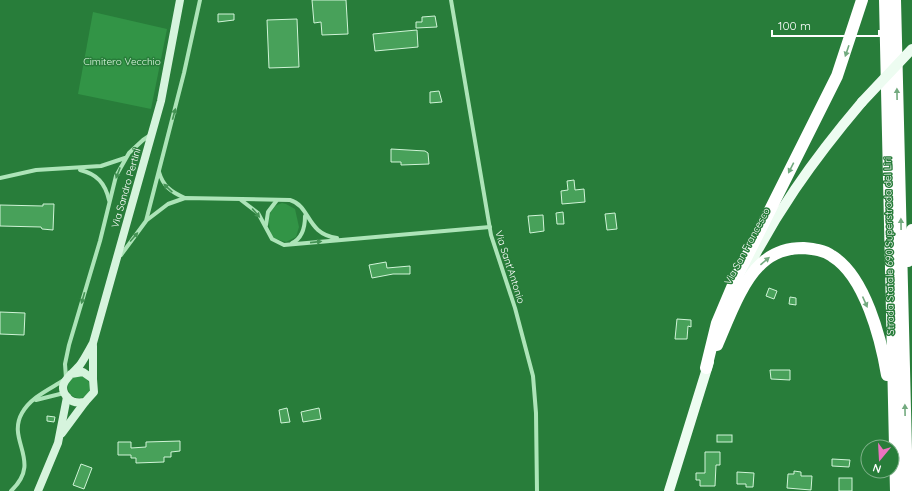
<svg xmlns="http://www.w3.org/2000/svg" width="912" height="491" font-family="Quicksand,sans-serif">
<rect width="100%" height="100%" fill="#287d3a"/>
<!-- green -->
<g fill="#329446">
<path d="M 93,12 L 167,29 L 151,109 L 78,94 Z"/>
<path d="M 282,203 L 286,204 L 295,209 L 299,227 L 296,237 L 286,242 L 273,238 C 267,226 266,207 282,203 Z"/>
<circle cx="79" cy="387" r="11"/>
</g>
<!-- building -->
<g fill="#48a15a" stroke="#d0f4d7">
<path d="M 312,0 L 346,0 L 348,34 L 322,35 L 321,22 L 314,23 Z"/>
<path d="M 218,14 L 234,14 L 234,20 L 218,22 Z"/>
<path d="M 435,16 L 437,27 L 416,28 L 416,22 L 422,22 L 422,17 Z"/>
<path d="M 297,19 L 299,67 L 269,68 L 267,20 Z"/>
<path d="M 417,30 L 418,47 L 375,51 L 373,34 Z"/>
<path d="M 439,91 L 442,102 L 430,103 L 430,92 Z"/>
<path d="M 391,149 L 425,151 L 428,153 L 429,164 L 401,165 L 401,162 L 391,162 Z"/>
<path d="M 574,180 L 575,190 L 584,189 L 585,202 L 562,204 L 561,191 L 568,190 L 567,181 Z"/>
<path d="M 43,204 L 54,204 L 53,230 L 42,229 L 41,227 L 0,226 L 0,205 L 43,206 Z"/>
<path d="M 563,212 L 564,224 L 557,224 L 556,213 Z"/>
<path d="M 615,213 L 617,229 L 607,230 L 605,214 Z"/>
<path d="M 543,215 L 544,231 L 530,233 L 528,216 Z"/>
<path d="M 386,262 L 387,268 L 410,266 L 410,274 L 393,274 L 372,278 L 369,265 Z"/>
<path d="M 769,288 L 777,291 L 774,299 L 766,296 Z"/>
<path d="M 790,297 L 796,298 L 796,305 L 789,304 Z"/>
<path d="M 0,312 L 25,313 L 24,335 L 0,334 Z"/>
<path d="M 677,319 L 691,320 L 691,327 L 688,326 L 687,339 L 675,339 Z"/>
<path d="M 770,370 L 790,370 L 790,380 L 771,379 Z"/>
<path d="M 287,408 L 290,422 L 281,423 L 279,410 Z"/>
<path d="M 319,408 L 321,419 L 303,422 L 301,412 Z"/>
<path d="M 47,416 L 55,417 L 54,422 L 47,421 Z"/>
<rect x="717" y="435" width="15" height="7"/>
<path d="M 180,441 L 180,451 L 171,452 L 171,457 L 164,457 L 164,462 L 136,463 L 136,458 L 131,458 L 131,455 L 118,455 L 118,442 L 131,442 L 131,448 L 146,447 L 146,442 Z"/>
<path d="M 705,452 L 720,452 L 720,465 L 716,465 L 715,486 L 700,486 L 700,480 L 696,480 L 696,473 L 705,473 Z"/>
<path d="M 832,459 L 850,460 L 849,467 L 832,466 Z"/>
<path d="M 81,464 L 92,468 L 84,489 L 73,485 Z"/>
<path d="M 794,471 L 801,472 L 801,476 L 812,476 L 811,490 L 787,488 L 788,474 L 794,474 Z"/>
<path d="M 737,472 L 754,473 L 753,487 L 746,487 L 746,484 L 737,484 Z"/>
<rect x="839" y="478" width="13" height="13"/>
</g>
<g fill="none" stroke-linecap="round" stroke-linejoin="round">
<!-- street -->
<g stroke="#ade4b8" stroke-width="4">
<path d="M 451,0 L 491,235 L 515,308 L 533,376 L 536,413 L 537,491"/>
<path d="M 80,170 C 97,174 105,183 109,200"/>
<path d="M 159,172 C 163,186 171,192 185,198"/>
<path d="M 0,178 L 36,170 L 101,166 L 125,158"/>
<path d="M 241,200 L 258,213 L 272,239 L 284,245 L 490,227"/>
<path d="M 147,220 L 168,204 L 185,198 L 290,200 C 311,206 306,234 337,238"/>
<path d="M 266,225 L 268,212 L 277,200"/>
<path d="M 292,243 C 303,238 305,227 305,216"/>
<path d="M 121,255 L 146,221 L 184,73 L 200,0"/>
<path d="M 66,378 L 65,364 L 69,345 L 100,241 L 116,176 L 129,153 L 143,140 L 152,134"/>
<path d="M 36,400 L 64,393"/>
<path d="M 11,491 C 43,461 6,441 22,413 C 31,397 50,389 64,380"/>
</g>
<!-- secondary -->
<g stroke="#d6f4dd" stroke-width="8">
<path d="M 93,346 L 93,379"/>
<path d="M 71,374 L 83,372 L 93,379 L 94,392 L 85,402 C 79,403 72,403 68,398 C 54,384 73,374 80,365 C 85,358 89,350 93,343 L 161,101 L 180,0"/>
<path d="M 62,433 L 85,402"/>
<path d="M 38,491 L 58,443 L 67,397"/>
</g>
<!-- primary -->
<g stroke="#edfcf1" stroke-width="10">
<path d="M 740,284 C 774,215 812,161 862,102"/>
<path d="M 669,491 L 709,362"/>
</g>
<!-- highway -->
<g stroke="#fff" stroke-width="12">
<path d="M 885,0 L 896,491"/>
<path d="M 895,0 L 907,491"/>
<path d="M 908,261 L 912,230"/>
<path d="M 717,345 C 728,320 741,282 762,263 C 774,252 787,248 803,248 C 813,249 824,250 832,256 C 865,276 881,339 887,375"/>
<path d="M 706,368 L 717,323 L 736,278 L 837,76 L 862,0"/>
</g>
<!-- primary-bridge -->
<path stroke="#edfcf1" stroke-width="10" d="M 862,102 L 912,49"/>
</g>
<!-- one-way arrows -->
<defs><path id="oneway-solid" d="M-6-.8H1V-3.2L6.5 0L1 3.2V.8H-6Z"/></defs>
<g fill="#73aa7f">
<use href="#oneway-solid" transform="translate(847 51) rotate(109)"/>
<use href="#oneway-solid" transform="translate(897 94) rotate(-91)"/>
<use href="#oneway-solid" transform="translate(791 168) rotate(117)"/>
<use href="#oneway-solid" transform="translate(901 224) rotate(-91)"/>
<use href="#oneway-solid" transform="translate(765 261) rotate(-40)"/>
<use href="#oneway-solid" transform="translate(865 302) rotate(66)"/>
<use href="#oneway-solid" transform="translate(905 410) rotate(-91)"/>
</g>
<g fill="#439253">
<use href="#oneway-solid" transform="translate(174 114) rotate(-75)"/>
<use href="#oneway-solid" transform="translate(118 173) rotate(111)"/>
<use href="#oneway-solid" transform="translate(168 188) rotate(-137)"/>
<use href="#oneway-solid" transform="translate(256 213) rotate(50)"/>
<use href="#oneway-solid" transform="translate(134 237) rotate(-49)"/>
<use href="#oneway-solid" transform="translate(316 242) rotate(-6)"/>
<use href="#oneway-solid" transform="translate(83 298) rotate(106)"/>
</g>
<g text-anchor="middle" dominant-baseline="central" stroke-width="3" stroke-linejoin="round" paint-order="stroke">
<!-- park labels -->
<g font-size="10" fill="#dcf7e1" stroke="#287d3a">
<text x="122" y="61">Cimitero Vecchio</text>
</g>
<!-- street labels -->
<g font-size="10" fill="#fff" stroke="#287d3a">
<text transform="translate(126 188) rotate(-74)">Via Sandro Pertini</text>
<text transform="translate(747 246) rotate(-62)">Via San Francesco</text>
<text transform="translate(889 246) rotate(-91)">Strada Statale 690 Superstrada del Liri</text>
<text transform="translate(510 267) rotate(72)">Via Sant'Antonio</text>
</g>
</g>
<!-- north arrow -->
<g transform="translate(880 459) rotate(198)"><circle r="19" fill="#287d3a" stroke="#7eb189"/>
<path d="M0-3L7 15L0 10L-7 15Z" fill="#ec73c0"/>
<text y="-6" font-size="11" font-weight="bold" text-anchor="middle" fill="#ffffff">N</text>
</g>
<!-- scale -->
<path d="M772 30v6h107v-6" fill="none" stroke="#ffffff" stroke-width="2"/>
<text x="778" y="30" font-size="12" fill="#ffffff" stroke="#287d3a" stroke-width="3" paint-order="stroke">100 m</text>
</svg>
